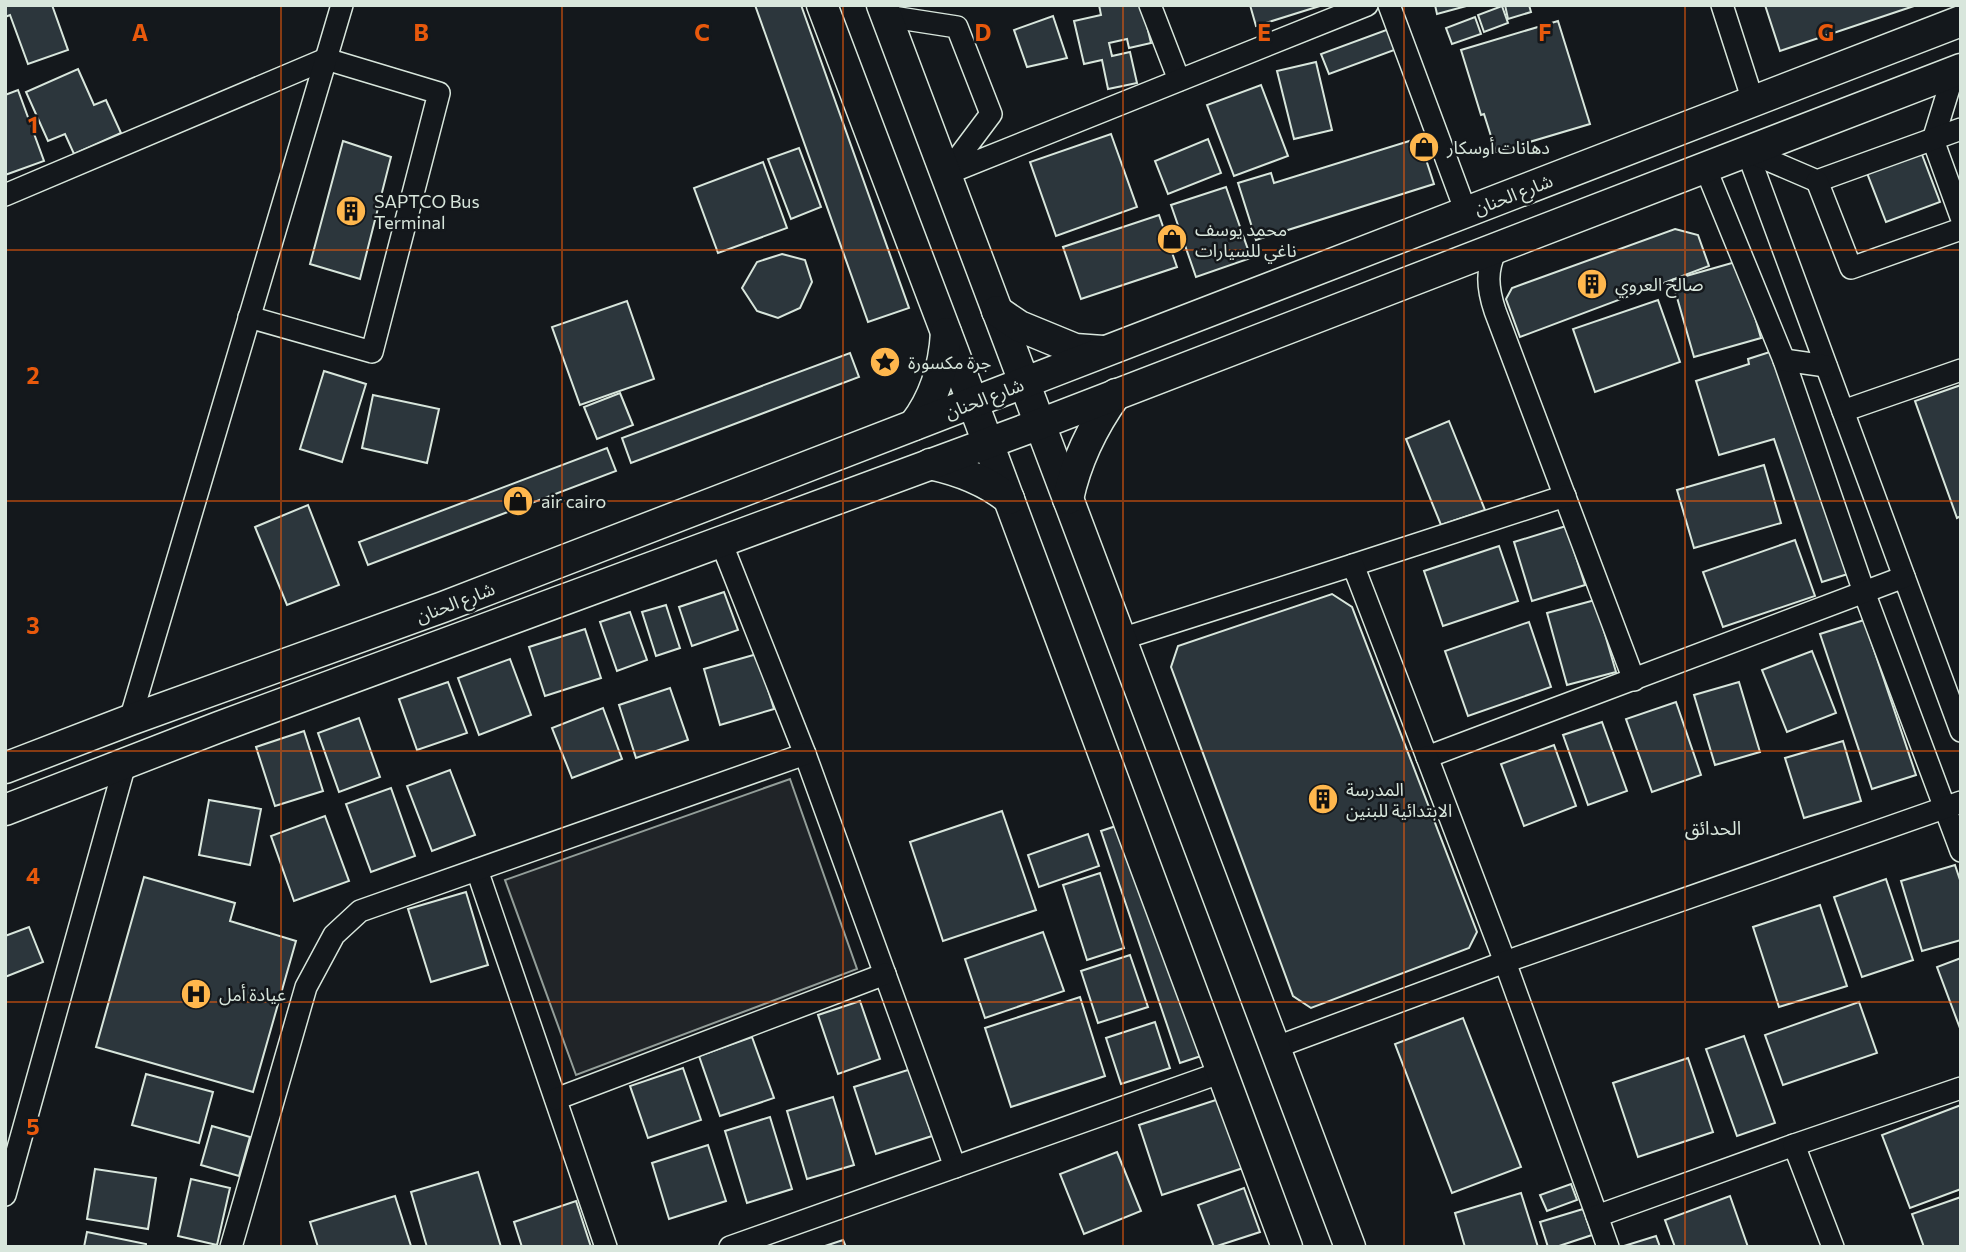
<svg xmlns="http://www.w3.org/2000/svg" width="1966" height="1252" font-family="Commissioner,'Noto Sans Arabic',sans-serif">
<rect width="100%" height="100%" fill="#14181c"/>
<!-- green -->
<path fill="#202428" stroke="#939e99" stroke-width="2" d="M 790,779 L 857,969 L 576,1075 L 505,880 Z"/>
<!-- building -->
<g fill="#2c363c" stroke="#d8e6dc" stroke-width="2">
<path d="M 5,5 L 52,5 L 68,50 L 28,64 L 10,15 L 5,17 Z"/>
<path d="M 755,5 L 801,5 L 909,308 L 868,322 Z"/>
<path d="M 1099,5 L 1142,5 L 1151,43 L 1129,48 L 1127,39 L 1109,43 L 1112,56 L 1130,52 L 1137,83 L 1108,89 L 1102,60 L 1084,64 L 1074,21 L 1101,15 Z"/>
<path d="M 1250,5 L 1323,5 L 1256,26 Z"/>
<path d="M 1435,5 L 1470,5 L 1437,14 Z"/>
<path d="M 1505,5 L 1529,5 L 1531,12 L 1508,19 Z"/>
<path d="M 1765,5 L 1917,5 L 1780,51 Z"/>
<path d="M 1502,6 L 1508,23 L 1484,32 L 1478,15 Z"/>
<path d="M 1053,16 L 1067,58 L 1027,67 L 1014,30 Z"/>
<path d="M 1475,17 L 1481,34 L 1452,44 L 1446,28 Z"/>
<path d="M 1558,21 L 1590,124 L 1496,152 L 1484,114 L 1481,115 L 1461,50 Z"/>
<path d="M 1389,29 L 1397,49 L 1329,74 L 1321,54 Z"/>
<path d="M 1316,62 L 1332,130 L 1294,139 L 1277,71 Z"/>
<path d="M 78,69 L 94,105 L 106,100 L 121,133 L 74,154 L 65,134 L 48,141 L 26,92 Z"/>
<path d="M 1261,85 L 1288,156 L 1234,176 L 1207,105 Z"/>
<path d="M 18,90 L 44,161 L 5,175 L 5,95 Z"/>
<path d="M 1111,134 L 1137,207 L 1056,236 L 1030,162 Z"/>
<path d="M 1419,138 L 1434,184 L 1256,240 L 1238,183 L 1271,173 L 1274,183 Z"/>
<path d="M 1208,139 L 1221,173 L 1168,194 L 1155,161 Z"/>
<path d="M 343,141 L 391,157 L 360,279 L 310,264 Z"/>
<path d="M 799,148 L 821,207 L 791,219 L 768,159 Z"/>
<path d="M 1921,152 L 1940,202 L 1886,222 L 1867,173 Z"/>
<path d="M 763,162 L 787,228 L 718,253 L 694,188 Z"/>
<path d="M 1226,187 L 1251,258 L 1196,277 L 1171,205 Z"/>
<path d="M 1159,215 L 1177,267 L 1081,299 L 1063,247 Z"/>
<path d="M 1675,229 L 1698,235 L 1709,266 L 1520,337 L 1506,299 L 1512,288 Z"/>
<path d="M 782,254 L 805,260 L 812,282 L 800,308 L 778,318 L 757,311 L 742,288 L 757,262 Z"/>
<path d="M 1739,261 L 1761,338 L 1694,357 L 1672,280 Z"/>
<path d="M 1658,300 L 1680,362 L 1595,392 L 1573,329 Z"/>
<path d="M 627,301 L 654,379 L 580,405 L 552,327 Z"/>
<path d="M 1776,350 L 1851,573 L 1822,582 L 1774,439 L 1719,455 L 1696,381 L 1749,364 L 1748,359 Z"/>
<path d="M 850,353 L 859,377 L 631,463 L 622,438 Z"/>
<path d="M 324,371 L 366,384 L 342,462 L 300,449 Z"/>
<path d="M 1961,385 L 1961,516 L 1957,518 L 1915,401 Z"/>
<path d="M 620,393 L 633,425 L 597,439 L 584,407 Z"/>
<path d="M 373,395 L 439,409 L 427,463 L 362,448 Z"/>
<path d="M 1449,421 L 1485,510 L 1441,525 L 1406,439 Z"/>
<path d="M 607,448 L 616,471 L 368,565 L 359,542 Z"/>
<path d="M 1764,465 L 1781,523 L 1694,548 L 1677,490 Z"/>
<path d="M 308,505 L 339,585 L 287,605 L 255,527 Z"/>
<path d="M 1566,526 L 1585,585 L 1532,601 L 1514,542 Z"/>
<path d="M 1795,540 L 1815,596 L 1723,627 L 1703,572 Z"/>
<path d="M 1499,546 L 1518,601 L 1443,626 L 1424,571 Z"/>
<path d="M 724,592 L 738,630 L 692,646 L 679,607 Z"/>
<path d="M 1332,594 L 1352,607 L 1477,932 L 1469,948 L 1311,1008 L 1293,996 L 1171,667 L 1178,646 Z"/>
<path d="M 1595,600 L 1616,672 L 1567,685 L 1547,613 Z"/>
<path d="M 666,605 L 680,648 L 656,656 L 642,612 Z"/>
<path d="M 630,612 L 647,660 L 617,671 L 600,622 Z"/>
<path d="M 1864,620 L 1916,775 L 1872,789 L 1820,634 Z"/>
<path d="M 1529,622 L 1551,687 L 1468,716 L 1445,651 Z"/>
<path d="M 585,629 L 601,678 L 545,696 L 529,647 Z"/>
<path d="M 1812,651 L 1836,713 L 1787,732 L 1762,670 Z"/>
<path d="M 757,654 L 774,709 L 720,725 L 704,669 Z"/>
<path d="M 510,659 L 531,715 L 479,735 L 458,678 Z"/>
<path d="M 448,682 L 467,733 L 417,750 L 399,699 Z"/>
<path d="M 1739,682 L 1760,752 L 1715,765 L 1694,695 Z"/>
<path d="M 670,688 L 688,740 L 636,758 L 619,705 Z"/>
<path d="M 1676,702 L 1701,775 L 1652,792 L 1626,719 Z"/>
<path d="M 603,708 L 622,759 L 572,778 L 552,728 Z"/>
<path d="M 359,718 L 380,777 L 339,792 L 318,733 Z"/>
<path d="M 1602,722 L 1627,791 L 1588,805 L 1563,735 Z"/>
<path d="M 304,731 L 323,791 L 275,806 L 256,747 Z"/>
<path d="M 1843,741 L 1861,801 L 1804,818 L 1785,758 Z"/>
<path d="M 1554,745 L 1576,806 L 1524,826 L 1501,764 Z"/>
<path d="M 450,770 L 475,835 L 432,851 L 407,786 Z"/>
<path d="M 391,788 L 415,856 L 371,872 L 346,804 Z"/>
<path d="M 209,800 L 261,809 L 250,865 L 199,855 Z"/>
<path d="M 1002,811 L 1036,910 L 943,941 L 910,842 Z"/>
<path d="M 325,816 L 349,881 L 294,901 L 271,836 Z"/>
<path d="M 1128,822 L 1207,1054 L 1180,1063 L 1101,831 Z"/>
<path d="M 1088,834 L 1099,866 L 1039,887 L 1028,855 Z"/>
<path d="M 1955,865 L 1961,883 L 1961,940 L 1922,951 L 1901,881 Z"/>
<path d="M 1100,873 L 1124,948 L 1087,960 L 1063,885 Z"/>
<path d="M 144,877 L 235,903 L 230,921 L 296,941 L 253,1092 L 96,1047 Z"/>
<path d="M 1886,879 L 1913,960 L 1862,977 L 1834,897 Z"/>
<path d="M 466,892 L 488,965 L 431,982 L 408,909 Z"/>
<path d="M 1820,905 L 1847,986 L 1779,1007 L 1753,927 Z"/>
<path d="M 29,927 L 43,962 L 5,977 L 5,936 Z"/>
<path d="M 1043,932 L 1064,991 L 985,1018 L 965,959 Z"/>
<path d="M 1130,955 L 1148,1007 L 1098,1023 L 1081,971 Z"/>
<path d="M 1961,958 L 1961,1031 L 1937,967 Z"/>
<path d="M 1080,997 L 1105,1076 L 1011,1107 L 985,1028 Z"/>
<path d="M 860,1001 L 880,1059 L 838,1074 L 818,1015 Z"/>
<path d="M 1859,1002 L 1877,1053 L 1783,1085 L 1765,1035 Z"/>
<path d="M 1463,1018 L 1521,1167 L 1452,1193 L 1395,1044 Z"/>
<path d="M 1155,1022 L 1170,1068 L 1121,1084 L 1106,1038 Z"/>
<path d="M 1744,1036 L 1775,1123 L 1737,1136 L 1706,1049 Z"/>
<path d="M 752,1037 L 774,1098 L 720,1116 L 699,1056 Z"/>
<path d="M 1688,1058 L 1713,1132 L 1638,1157 L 1613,1083 Z"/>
<path d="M 683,1068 L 701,1120 L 648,1138 L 630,1086 Z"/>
<path d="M 911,1069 L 932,1136 L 876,1154 L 854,1087 Z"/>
<path d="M 146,1074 L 213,1092 L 199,1143 L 132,1125 Z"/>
<path d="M 833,1097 L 854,1165 L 807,1179 L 787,1111 Z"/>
<path d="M 1222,1098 L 1246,1167 L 1162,1195 L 1139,1125 Z"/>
<path d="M 1961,1105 L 1961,1189 L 1910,1208 L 1882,1135 Z"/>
<path d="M 770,1117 L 792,1189 L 747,1203 L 725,1131 Z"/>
<path d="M 212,1126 L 250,1137 L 239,1176 L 201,1165 Z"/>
<path d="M 708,1145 L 726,1201 L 669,1219 L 652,1163 Z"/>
<path d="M 1117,1152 L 1141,1211 L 1084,1234 L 1060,1174 Z"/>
<path d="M 95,1169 L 156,1178 L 148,1229 L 87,1219 Z"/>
<path d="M 478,1172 L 501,1247 L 427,1247 L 411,1192 Z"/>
<path d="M 191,1179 L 230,1188 L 217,1245 L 178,1236 Z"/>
<path d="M 1571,1184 L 1577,1200 L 1547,1211 L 1540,1195 Z"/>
<path d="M 1244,1188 L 1260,1232 L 1214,1247 L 1198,1205 Z"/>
<path d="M 1521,1193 L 1538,1247 L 1465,1247 L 1455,1213 Z"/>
<path d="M 395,1196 L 411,1246 L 318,1247 L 310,1222 Z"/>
<path d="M 1730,1196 L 1748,1247 L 1675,1247 L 1665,1220 Z"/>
<path d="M 1961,1197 L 1961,1247 L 1924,1247 L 1912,1214 Z"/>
<path d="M 576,1201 L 591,1247 L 522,1247 L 514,1222 Z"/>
<path d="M 1583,1209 L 1592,1235 L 1556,1247 L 1548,1247 L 1540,1222 Z"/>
<path d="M 87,1232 L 146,1244 L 146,1247 L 84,1247 Z"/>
<path d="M 1656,1236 L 1660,1247 L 1624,1246 Z"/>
<path d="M 843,1240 L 846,1247 L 822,1247 Z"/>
</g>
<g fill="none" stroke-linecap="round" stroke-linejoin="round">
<!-- minor casing -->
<g stroke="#d8e6dc" stroke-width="24">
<g id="minor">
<path d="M 1150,5 L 1179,80"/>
<path d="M 1389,5 L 1466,212"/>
<path d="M 1722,5 L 1753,101"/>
<path d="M 886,16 L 957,27 L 991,114 L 946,174 L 1367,5"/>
<path d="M 1954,72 L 1933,140 L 1961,217"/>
<path d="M 1747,151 L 1961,731"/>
<path d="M 1747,151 L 1817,181 L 1961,129"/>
<path d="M 1705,167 L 1784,360 L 1864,592 L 1961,851"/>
<path d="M 1817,181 L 1851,268 L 1961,229"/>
<path d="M 5,195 L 326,59 L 439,93 L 372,352 L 249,317"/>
<path d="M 1497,247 C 1486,270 1487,287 1495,311 L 1634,680"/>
<path d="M 1784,360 L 1826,366"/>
<path d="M 1843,411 L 1961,370"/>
<path d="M 721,542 L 805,754 L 955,1167"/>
<path d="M 1353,565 L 1565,496"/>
<path d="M 1121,639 L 1353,565 L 1427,757 L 1904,577"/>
<path d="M 130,720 L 342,5"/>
<path d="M 1427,757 L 1505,962 L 1597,1216"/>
<path d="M 477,870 L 606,1247"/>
<path d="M 1274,1048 L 1505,962 L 1961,802"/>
<path d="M 556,1099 L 885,974"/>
<path d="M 5,1195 L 125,764"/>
<path d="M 231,1247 L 306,987 L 334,935 L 360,911 L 805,754"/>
<path d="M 730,1247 L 1222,1072"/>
<path d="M 1608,1247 L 1597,1216 L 1794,1145"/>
<path d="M 1833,1247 L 1794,1145 L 1961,1088"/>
</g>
</g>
<!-- secondary casing -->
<g stroke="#d8e6dc" stroke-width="33">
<g id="secondary">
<path d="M 822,5 L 988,443 L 1287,1247"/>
<path d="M 882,5 L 1350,1247"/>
<path d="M 997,311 L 1019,326 L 1075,349 L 1103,351"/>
<path d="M 914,425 C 935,398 944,367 946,333"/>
<path d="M 930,464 C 958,470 987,481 1009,499"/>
<path d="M 1068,499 C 1076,461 1093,426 1116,394"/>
<path d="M 5,768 L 130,720 L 443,607 L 1961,21"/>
<path d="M 5,810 L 219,727 L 1040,424 L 1961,69"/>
</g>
</g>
<!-- minor -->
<use href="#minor" stroke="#14181c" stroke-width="21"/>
<!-- secondary -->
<use href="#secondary" stroke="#14181c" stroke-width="30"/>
</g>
<!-- grid -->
<path fill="none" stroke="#e8590c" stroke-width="2" stroke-opacity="0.55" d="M 281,5 L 281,1247M 562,5 L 562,1247M 843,5 L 843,1247M 1123,5 L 1123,1247M 1404,5 L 1404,1247M 1685,5 L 1685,1247M 5,250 L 1961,250M 5,501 L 1961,501M 5,751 L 1961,751M 5,1002 L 1961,1002"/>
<!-- icons -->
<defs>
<g id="shop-disc" transform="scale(1.575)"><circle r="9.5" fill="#ffb74d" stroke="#14181c"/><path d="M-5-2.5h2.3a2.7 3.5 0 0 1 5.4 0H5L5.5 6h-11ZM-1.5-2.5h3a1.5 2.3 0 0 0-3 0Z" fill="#111"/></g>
<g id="building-disc" transform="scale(1.575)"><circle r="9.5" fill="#ffb74d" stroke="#14181c"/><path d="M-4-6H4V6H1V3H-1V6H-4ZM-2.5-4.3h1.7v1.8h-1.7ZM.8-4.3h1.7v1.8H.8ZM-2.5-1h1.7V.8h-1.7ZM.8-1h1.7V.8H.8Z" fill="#111"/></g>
<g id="sight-disc" transform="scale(1.575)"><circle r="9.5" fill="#ffb74d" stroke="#14181c"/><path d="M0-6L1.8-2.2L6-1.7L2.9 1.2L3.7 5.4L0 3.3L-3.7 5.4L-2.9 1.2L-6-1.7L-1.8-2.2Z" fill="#111"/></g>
<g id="hospital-disc" transform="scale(1.575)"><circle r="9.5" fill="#ffb74d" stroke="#14181c"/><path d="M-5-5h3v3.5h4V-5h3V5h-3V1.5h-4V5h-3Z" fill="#111"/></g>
</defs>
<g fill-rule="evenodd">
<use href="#shop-disc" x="1424" y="147"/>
<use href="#building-disc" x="351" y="211"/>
<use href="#shop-disc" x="1172" y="239"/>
<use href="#building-disc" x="1592" y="284"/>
<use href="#sight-disc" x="885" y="362"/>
<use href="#shop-disc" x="518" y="501"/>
<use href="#building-disc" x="1323" y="799"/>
<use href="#hospital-disc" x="196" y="994"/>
</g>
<g text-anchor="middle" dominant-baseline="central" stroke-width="5" stroke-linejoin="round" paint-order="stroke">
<!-- poi labels -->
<g font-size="18" fill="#d8e6dc" stroke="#14181c" text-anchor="start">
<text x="1447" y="147">دهانات أوسكار</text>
<text x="374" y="201">SAPTCO Bus<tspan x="374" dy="21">Terminal</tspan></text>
<text x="1195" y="229">محمد يوسف<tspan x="1195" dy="21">ناغي للسيارات</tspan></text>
<text x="1615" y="284">صالح العروي</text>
<text x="908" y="362">جرة مكسورة</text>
<text x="541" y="501">air cairo</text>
<text x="1346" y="789">المدرسة<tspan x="1346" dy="21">الابتدائية للبنين</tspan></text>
<text x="219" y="994">عيادة أمل</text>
</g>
<!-- street labels -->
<g font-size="18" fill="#d8e6dc" stroke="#14181c">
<text transform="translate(1513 194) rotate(-21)">شارع الحنان</text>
<text transform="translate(984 398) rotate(-21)">شارع الحنان</text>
<text transform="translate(455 602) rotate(-21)">شارع الحنان</text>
</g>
<!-- neighbourhood labels -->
<g font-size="19" fill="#d8e6dc" stroke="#14181c">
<text x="1713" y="827">الحدائق</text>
</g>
</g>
<g font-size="23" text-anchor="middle" font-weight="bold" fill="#e8590c" stroke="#14181c" stroke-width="5" stroke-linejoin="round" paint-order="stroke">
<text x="140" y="41">A</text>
<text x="421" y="41">B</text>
<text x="702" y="41">C</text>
<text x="983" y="41">D</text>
<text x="1264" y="41">E</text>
<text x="1545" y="41">F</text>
<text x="1826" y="41">G</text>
<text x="33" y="133">1</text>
<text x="33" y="384">2</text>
<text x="33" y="634">3</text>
<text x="33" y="884">4</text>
<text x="33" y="1135">5</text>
</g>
<!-- border -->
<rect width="1966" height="1252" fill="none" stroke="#d8e6dc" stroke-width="14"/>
</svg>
